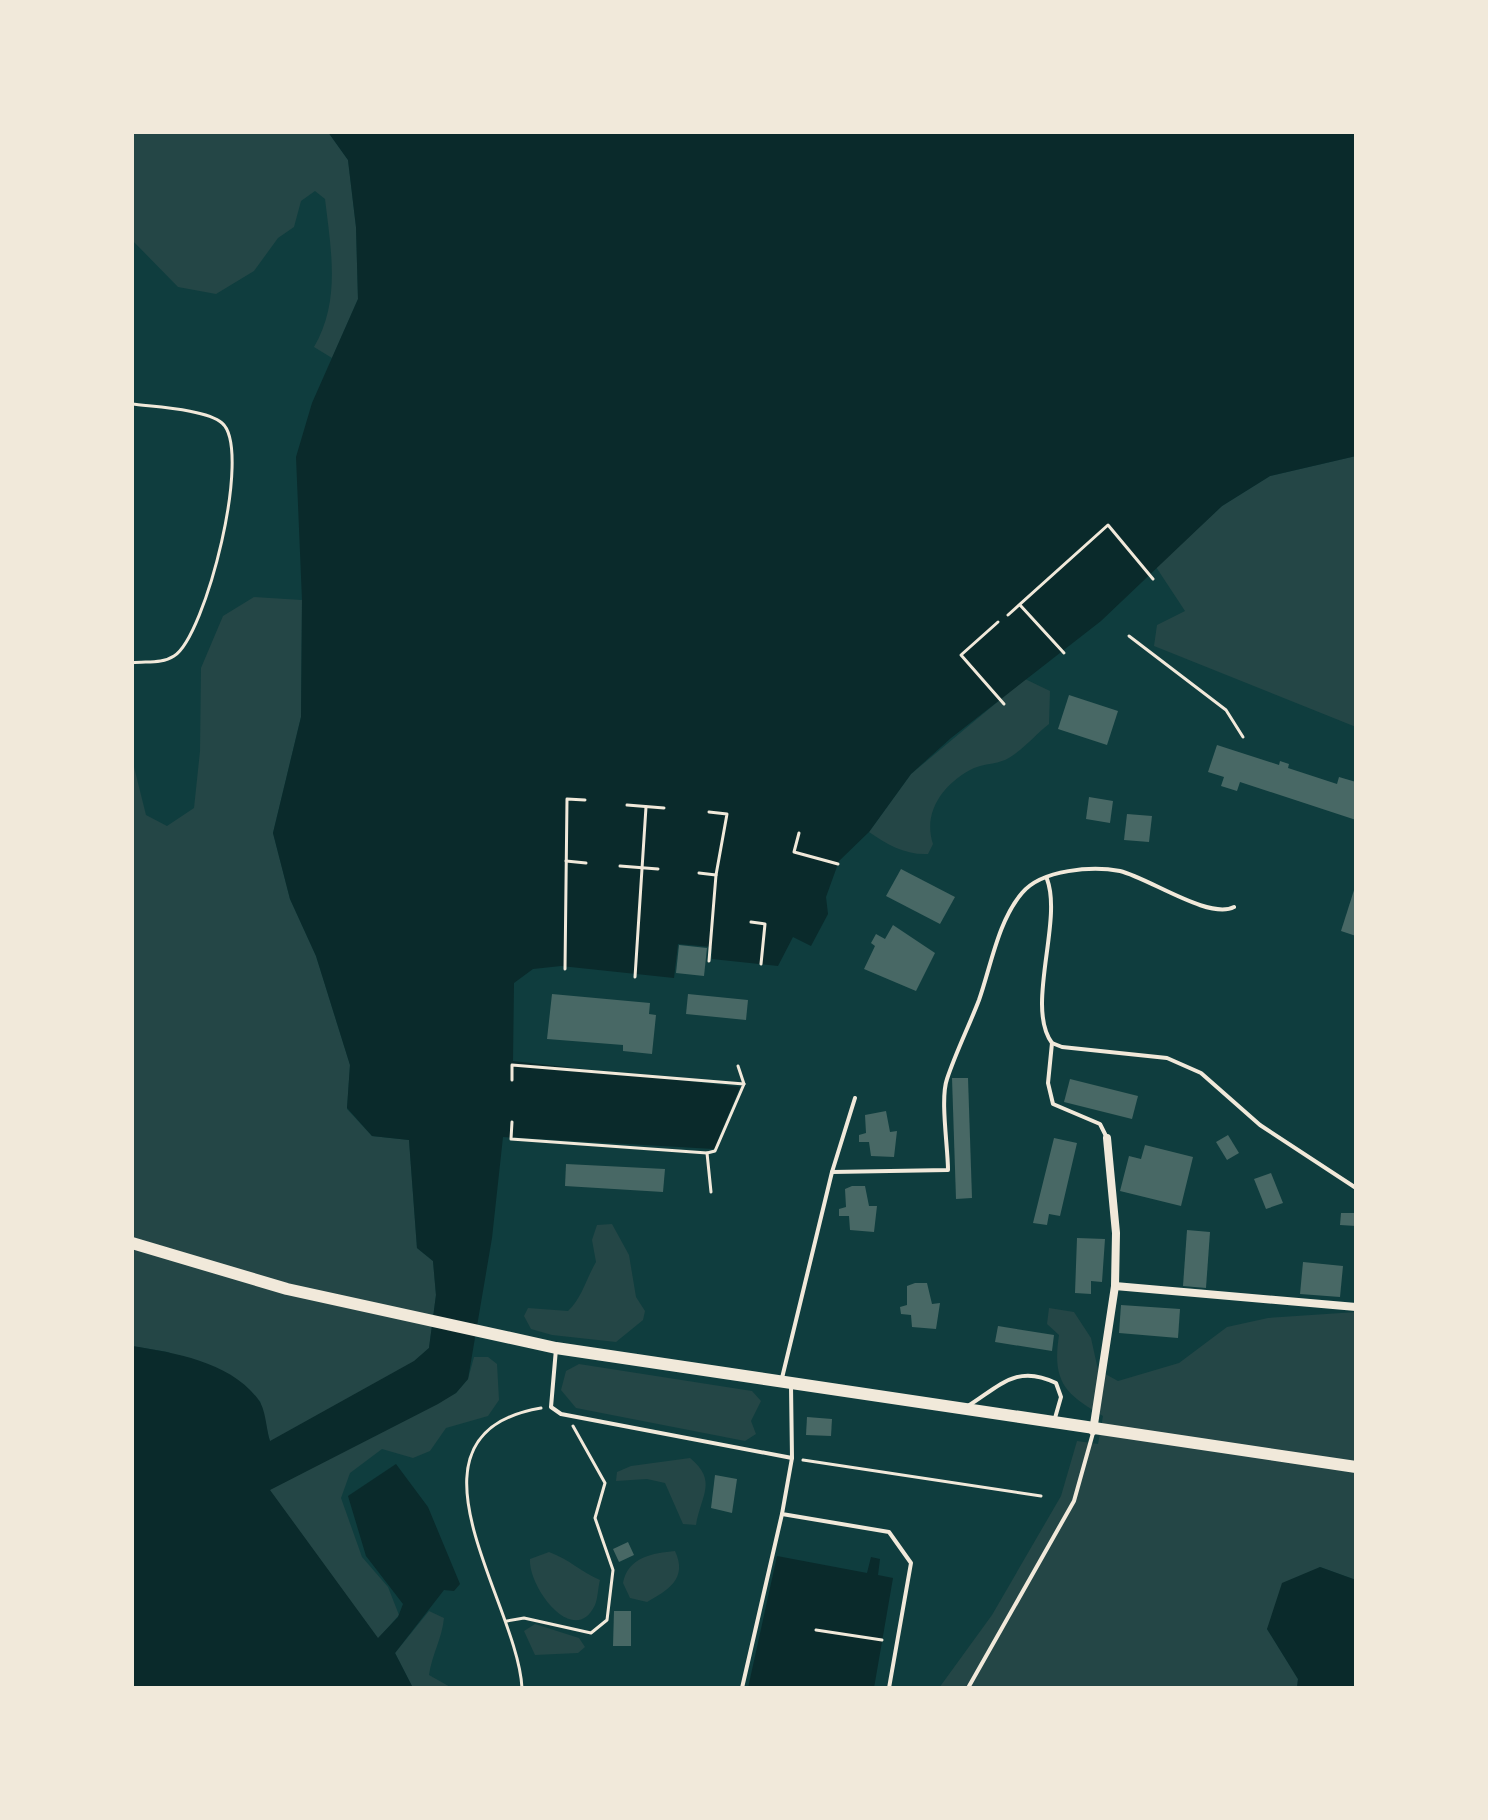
<svg xmlns="http://www.w3.org/2000/svg" width="1488" height="1820" font-family="'Source Sans 3',sans-serif">
<rect width="100%" height="100%" fill="#0f3d3e"/>
<!-- green -->
<g fill="#244646">
<path d="M 132,132 L 328,132 L 348,160 L 356,227 L 358,299 L 332,358 L 314,347 C 341,301 331,250 325,199 L 315,191 L 301,201 L 294,227 L 278,238 L 254,271 L 216,294 L 178,287 L 132,240 Z"/>
<path d="M 1356,456 L 1356,727 L 1154,646 L 1157,625 L 1185,611 L 1156,567 L 1222,506 L 1270,476 Z"/>
<path d="M 254,597 L 302,600 L 301,717 L 273,833 L 290,899 L 316,956 L 350,1065 L 347,1109 L 372,1136 L 409,1140 L 417,1248 L 433,1261 L 436,1295 L 429,1348 L 414,1362 L 270,1442 L 260,1401 L 168,1352 L 132,1346 L 132,759 L 146,815 L 167,826 L 194,808 L 200,751 L 201,668 L 223,616 Z"/>
<path d="M 1025,679 L 1050,691 L 1049,724 C 1035,735 1021,752 1005,760 C 995,764 984,764 974,768 C 945,782 922,811 933,844 L 928,854 C 905,855 888,845 869,832 L 911,774 Z"/>
<path d="M 612,1224 L 629,1255 L 636,1297 L 645,1311 L 643,1320 L 616,1342 L 552,1335 L 531,1329 L 524,1316 L 528,1308 L 568,1311 C 582,1298 586,1279 596,1262 L 592,1240 L 597,1225 Z"/>
<path d="M 1049,1308 L 1074,1312 L 1091,1338 L 1098,1370 L 1118,1381 L 1179,1363 L 1227,1327 L 1268,1318 L 1356,1312 L 1356,1580 L 1320,1567 L 1267,1629 L 1298,1679 L 1297,1688 L 939,1688 L 992,1615 L 1061,1496 L 1077,1441 L 1098,1444 L 1103,1416 C 1064,1394 1052,1381 1059,1335 L 1047,1324 Z"/>
<path d="M 474,1357 L 488,1357 L 497,1364 L 499,1400 L 488,1416 L 446,1428 L 430,1451 L 413,1458 L 382,1449 L 350,1473 L 341,1498 L 362,1557 L 388,1587 L 399,1615 L 378,1639 L 269,1490 L 456,1393 L 468,1379 Z"/>
<path d="M 579,1364 L 752,1391 L 761,1401 L 751,1421 L 756,1434 L 745,1441 L 576,1408 L 561,1390 L 566,1371 Z"/>
<path d="M 690,1458 C 718,1481 701,1495 696,1525 L 683,1524 L 665,1483 L 647,1479 L 616,1481 L 617,1472 L 631,1466 Z"/>
<path d="M 675,1551 C 688,1579 668,1590 647,1602 L 630,1598 L 623,1583 C 628,1557 653,1553 675,1551 Z"/>
<path d="M 549,1552 C 569,1559 581,1572 600,1580 C 598,1587 598,1598 595,1605 C 574,1649 528,1587 530,1559 Z"/>
<path d="M 429,1611 L 444,1618 C 442,1639 432,1654 429,1675 L 452,1688 L 413,1688 L 395,1653 Z"/>
<path d="M 535,1624 L 579,1638 L 585,1647 L 578,1653 L 535,1655 L 524,1631 Z"/>
</g>
<!-- water -->
<g fill="#0a2a2b">
<path d="M 328,132 L 1356,132 L 1356,456 L 1270,476 L 1222,506 L 1101,621 L 951,738 L 911,774 L 869,832 L 839,861 L 826,897 L 828,914 L 811,946 L 793,937 L 778,966 L 712,959 L 712,947 L 678,944 L 674,978 L 561,966 L 533,969 L 514,983 L 513,1061 L 740,1087 L 714,1149 L 503,1137 L 492,1238 L 468,1379 L 456,1393 L 438,1404 L 270,1490 L 378,1638 L 398,1617 L 403,1604 L 366,1556 L 348,1496 L 396,1464 L 428,1507 L 460,1584 L 454,1591 L 444,1590 L 395,1653 L 413,1688 L 132,1688 L 132,1346 C 176,1353 230,1362 258,1399 C 266,1409 266,1429 270,1441 L 414,1361 L 429,1348 L 436,1295 L 433,1261 L 417,1248 L 409,1140 L 372,1136 L 347,1108 L 350,1065 L 316,956 L 290,899 L 273,833 L 301,717 L 302,600 L 296,457 L 312,403 L 358,299 L 356,227 L 348,160 Z"/>
<path d="M 777,1556 L 867,1573 L 871,1557 L 880,1559 L 878,1575 L 893,1578 L 874,1688 L 748,1688 Z"/>
<path d="M 1320,1567 L 1356,1580 L 1356,1688 L 1297,1688 L 1298,1679 L 1267,1629 L 1282,1583 Z"/>
</g>
<!-- building -->
<g fill="#486865">
<path d="M 1069,695 L 1118,711 L 1107,745 L 1058,729 Z"/>
<path d="M 1217,745 L 1279,765 L 1280,761 L 1289,764 L 1288,768 L 1337,784 L 1339,777 L 1356,782 L 1356,820 L 1240,782 L 1237,791 L 1221,786 L 1224,777 L 1208,772 Z"/>
<path d="M 1089,797 L 1113,801 L 1110,823 L 1086,819 Z"/>
<path d="M 1127,814 L 1152,816 L 1149,842 L 1124,840 Z"/>
<path d="M 901,869 L 955,897 L 940,924 L 886,896 Z"/>
<path d="M 1355,887 L 1356,888 L 1356,936 L 1341,931 Z"/>
<path d="M 893,925 L 935,953 L 916,991 L 864,969 L 875,946 L 871,943 L 876,934 L 885,939 Z"/>
<path d="M 679,945 L 707,948 L 704,976 L 676,973 Z"/>
<path d="M 552,994 L 650,1003 L 649,1014 L 656,1015 L 652,1054 L 623,1051 L 623,1045 L 547,1039 Z"/>
<path d="M 688,994 L 748,1000 L 746,1020 L 686,1014 Z"/>
<path d="M 952,1078 L 968,1078 L 972,1198 L 956,1199 Z"/>
<path d="M 1070,1079 L 1138,1096 L 1132,1119 L 1064,1102 Z"/>
<path d="M 886,1111 L 890,1132 L 897,1131 L 894,1157 L 871,1156 L 869,1142 L 859,1142 L 859,1135 L 866,1133 L 865,1115 Z"/>
<path d="M 1228,1135 L 1239,1153 L 1227,1160 L 1216,1142 Z"/>
<path d="M 1054,1138 L 1077,1143 L 1060,1216 L 1049,1214 L 1047,1225 L 1033,1223 Z"/>
<path d="M 1145,1145 L 1193,1157 L 1181,1206 L 1120,1191 L 1129,1156 L 1141,1159 Z"/>
<path d="M 566,1164 L 665,1169 L 663,1192 L 565,1186 Z"/>
<path d="M 1271,1173 L 1283,1203 L 1266,1209 L 1254,1179 Z"/>
<path d="M 852,1186 L 865,1186 L 869,1206 L 877,1206 L 874,1232 L 850,1230 L 849,1216 L 839,1216 L 839,1209 L 846,1207 L 845,1189 Z"/>
<path d="M 1341,1213 L 1356,1213 L 1356,1226 L 1340,1225 Z"/>
<path d="M 1187,1230 L 1210,1232 L 1206,1288 L 1183,1286 Z"/>
<path d="M 1077,1238 L 1105,1239 L 1102,1282 L 1091,1281 L 1091,1294 L 1075,1293 Z"/>
<path d="M 1303,1262 L 1343,1266 L 1340,1297 L 1300,1294 Z"/>
<path d="M 915,1283 L 927,1283 L 932,1304 L 940,1303 L 936,1329 L 912,1327 L 911,1315 L 901,1314 L 900,1307 L 907,1305 L 907,1286 Z"/>
<path d="M 1121,1305 L 1180,1309 L 1178,1338 L 1119,1333 Z"/>
<path d="M 998,1326 L 1054,1335 L 1052,1351 L 995,1342 Z"/>
<path d="M 807,1417 L 832,1419 L 831,1436 L 806,1435 Z"/>
<path d="M 715,1475 L 737,1479 L 732,1513 L 711,1508 Z"/>
<path d="M 628,1542 L 634,1555 L 619,1562 L 613,1549 Z"/>
<path d="M 614,1611 L 631,1611 L 631,1646 L 613,1646 Z"/>
</g>
<g fill="none" stroke-linecap="round" stroke-linejoin="round">
<!-- path -->
<g stroke="#f1e9da" stroke-width="3">
<path d="M 132,404 C 154,407 206,409 222,423 C 253,449 206,636 174,656 C 162,664 146,661 132,663"/>
<path d="M 1020,605 L 1064,653"/>
<path d="M 1008,615 L 1108,525 L 1153,579"/>
<path d="M 998,622 L 961,655 L 1004,704"/>
<path d="M 1129,636 L 1226,710 L 1243,737"/>
<path d="M 627,805 L 664,808"/>
<path d="M 709,812 L 727,814 L 716,875 L 709,961"/>
<path d="M 799,833 L 794,852 L 838,864"/>
<path d="M 566,861 L 586,863"/>
<path d="M 620,866 L 658,869"/>
<path d="M 699,873 L 716,875"/>
<path d="M 751,922 L 765,924 L 761,964"/>
<path d="M 565,969 L 567,799 L 585,800"/>
<path d="M 635,977 L 646,807"/>
<path d="M 738,1066 L 744,1084"/>
<path d="M 512,1122 L 511,1139 L 707,1153 L 715,1151 L 744,1084 L 512,1065 L 512,1080"/>
<path d="M 707,1153 L 711,1192"/>
<path d="M 803,1460 L 1041,1496"/>
<path d="M 507,1621 L 524,1618 L 591,1633 L 607,1620 L 613,1570 L 595,1518 L 605,1483 L 573,1426"/>
<path d="M 816,1630 L 882,1640"/>
<path d="M 522,1688 C 518,1602 388,1434 541,1408"/>
</g>
<!-- service -->
<g stroke="#f1e9da" stroke-width="4">
<path d="M 1047,879 C 1063,921 1025,1007 1052,1043 L 1062,1047 L 1167,1058 L 1201,1073 L 1260,1125 L 1356,1188"/>
<path d="M 1052,1043 L 1048,1083 L 1053,1104 L 1100,1124 L 1107,1138"/>
<path d="M 832,1172 L 948,1170 C 948,1147 940,1099 947,1079 C 956,1052 969,1026 979,1000 C 991,966 998,921 1022,893 C 1042,869 1093,866 1120,871 C 1149,878 1209,920 1234,907"/>
<path d="M 556,1349 L 551,1407 L 561,1414 L 792,1458"/>
<path d="M 782,1378 L 832,1172 L 855,1098"/>
<path d="M 791,1386 L 792,1458 L 782,1514 L 889,1532 L 911,1563 L 889,1688"/>
<path d="M 968,1406 C 1001,1385 1017,1364 1056,1383 L 1061,1397 L 1055,1418"/>
<path d="M 742,1688 L 782,1514"/>
<path d="M 968,1688 L 1074,1501 L 1093,1433"/>
</g>
<!-- minor -->
<g stroke="#f1e9da" stroke-width="8">
<path d="M 1115,1286 L 1356,1307"/>
<path d="M 1093,1431 L 1115,1286 L 1116,1233 L 1107,1138"/>
</g>
<!-- secondary -->
<path stroke="#f1e9da" stroke-width="12" d="M 132,1243 L 287,1289 L 556,1348 L 1356,1467"/>
</g>
<!-- border -->
<rect width="1488" height="1820" fill="none" stroke="#f1e9da" stroke-width="268"/>
</svg>
